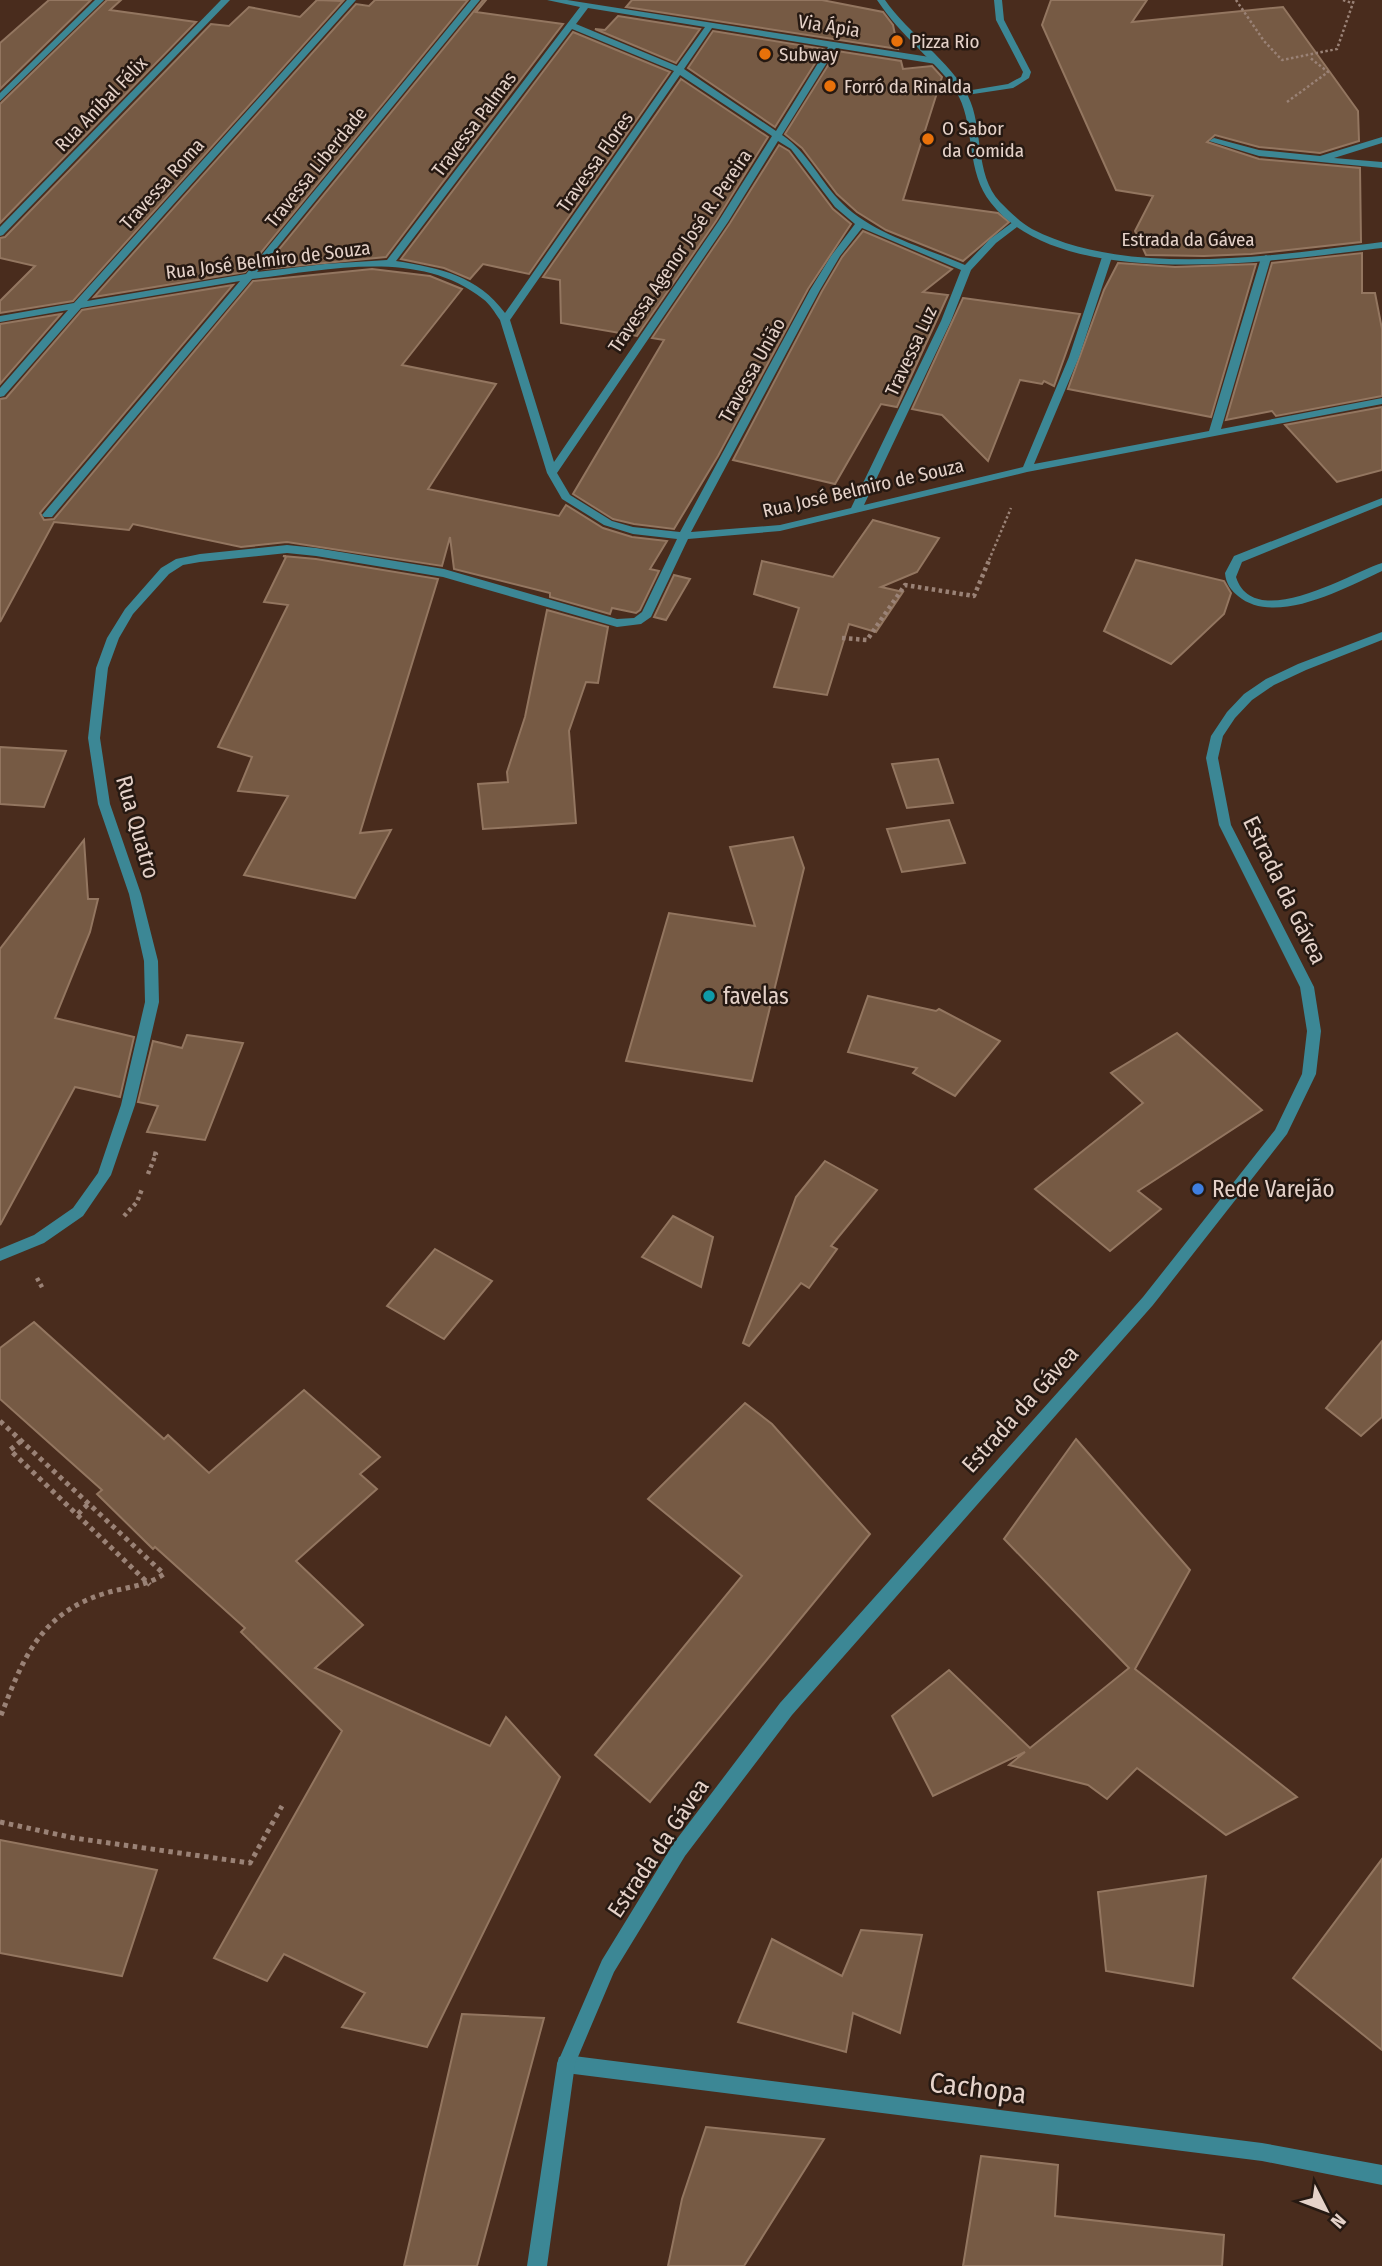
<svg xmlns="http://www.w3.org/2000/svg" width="1382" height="2266" font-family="'Fira Sans Condensed',sans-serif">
<rect width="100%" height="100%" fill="#492c1d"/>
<!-- building -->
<g fill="#765a44" stroke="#937660" stroke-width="2">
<path d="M 49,0 L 91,0 L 0,89 L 0,43 Z"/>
<path d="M 107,0 L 121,0 L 110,10 L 196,22 L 0,223 L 0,104 Z"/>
<path d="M 317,0 L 343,1 L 73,301 L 0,313 L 0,301 L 35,266 L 0,258 L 0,238 L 5,237 L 211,24 L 229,26 L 249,7 L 300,17 Z"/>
<path d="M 375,0 L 468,0 L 245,272 L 94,297 L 356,4 L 369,6 Z"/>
<path d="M 483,0 L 486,0 L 476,12 L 563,24 L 386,257 L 263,269 Z"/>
<path d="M 632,0 L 822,0 L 883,12 L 893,25 L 898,49 L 626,7 Z"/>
<path d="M 1051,0 L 1147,0 L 1132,22 L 1283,7 L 1358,111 L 1359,141 L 1320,153 L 1259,147 L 1215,135 L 1207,142 L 1259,159 L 1360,168 L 1361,242 L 1251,254 L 1204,256 L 1146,255 L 1135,231 L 1153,196 L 1116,190 L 1042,25 Z"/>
<path d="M 618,16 L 700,29 L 676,63 L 595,29 L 605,30 Z"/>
<path d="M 713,31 L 824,49 L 775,127 L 688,68 Z"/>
<path d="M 573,32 L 670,72 L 529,274 L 483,264 L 470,279 L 444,268 L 401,259 Z"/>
<path d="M 837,51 L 901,61 L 903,69 L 932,66 L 942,77 L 903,200 L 998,213 L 1009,222 L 963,261 L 886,230 L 857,212 L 837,194 L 802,148 L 785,134 Z"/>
<path d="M 681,79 L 768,137 L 716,221 L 637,336 L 561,323 L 560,280 L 543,277 Z"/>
<path d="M 779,145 L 789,151 L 833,209 L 851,224 L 808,289 L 718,456 L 674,529 L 634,524 L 613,519 L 573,494 L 664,340 L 652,338 L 730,223 Z"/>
<path d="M 863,231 L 952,269 L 923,292 L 948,295 L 897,407 L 881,404 L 835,484 L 733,460 L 822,291 L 842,257 Z"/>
<path d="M 1362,253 L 1362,293 L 1375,293 L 1382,329 L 1382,396 L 1276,416 L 1272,411 L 1226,420 L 1272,263 Z"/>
<path d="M 1118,263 L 1175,267 L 1256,264 L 1211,417 L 1068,389 L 1104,290 Z"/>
<path d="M 372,269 L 430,276 L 462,289 L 402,365 L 496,384 L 428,489 L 559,516 L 566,505 L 603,528 L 632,537 L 667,541 L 650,569 L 659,571 L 640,610 L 636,613 L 612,608 L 610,614 L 550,597 L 550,593 L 454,569 L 450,537 L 442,566 L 287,542 L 241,547 L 133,524 L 129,530 L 54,522 L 0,622 L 0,399 L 6,398 L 82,310 L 233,285 L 40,513 L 44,520 L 54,519 L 253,281 Z"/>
<path d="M 963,298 L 1080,314 L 1054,386 L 1044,381 L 1042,384 L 1020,380 L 988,461 L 942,415 L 912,409 Z"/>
<path d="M 61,314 L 0,384 L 0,324 Z"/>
<path d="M 1382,407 L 1382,470 L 1337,482 L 1285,425 Z"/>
<path d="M 873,520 L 939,538 L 917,572 L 881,587 L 903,592 L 876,632 L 849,624 L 827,695 L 774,687 L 799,608 L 754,594 L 762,561 L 833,577 Z"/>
<path d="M 283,556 L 316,559 L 438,579 L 360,833 L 391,830 L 355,898 L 244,875 L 288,796 L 238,791 L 252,757 L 218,747 L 288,605 L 264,602 L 286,557 Z"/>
<path d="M 1136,560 L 1224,581 L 1231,593 L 1224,614 L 1171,664 L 1104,631 Z"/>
<path d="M 674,575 L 690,579 L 666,620 L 654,617 Z"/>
<path d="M 547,610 L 608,627 L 598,683 L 586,682 L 569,731 L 576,823 L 483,829 L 478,784 L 508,782 L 507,772 L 525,717 Z"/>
<path d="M 0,747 L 66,751 L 44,807 L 0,804 Z"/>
<path d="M 938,759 L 953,803 L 907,808 L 892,764 Z"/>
<path d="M 949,820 L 965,863 L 902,872 L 887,829 Z"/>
<path d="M 793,837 L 804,868 L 752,1081 L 626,1061 L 669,913 L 755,926 L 730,847 Z"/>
<path d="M 84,840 L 88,899 L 98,899 L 90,932 L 55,1018 L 134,1037 L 120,1097 L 75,1087 L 0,1225 L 0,949 Z"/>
<path d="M 868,996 L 936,1011 L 939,1009 L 1000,1041 L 955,1096 L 913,1073 L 917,1068 L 848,1052 Z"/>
<path d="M 1177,1033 L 1262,1110 L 1138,1191 L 1161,1209 L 1110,1251 L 1035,1189 L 1143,1103 L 1111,1073 Z"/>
<path d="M 187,1035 L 243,1043 L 205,1140 L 147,1132 L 158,1106 L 138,1102 L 153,1041 L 182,1048 Z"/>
<path d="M 825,1161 L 877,1190 L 831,1246 L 837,1249 L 809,1288 L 801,1283 L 749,1346 L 743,1343 L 796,1197 Z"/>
<path d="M 673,1216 L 713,1237 L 701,1287 L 642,1257 Z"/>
<path d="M 435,1249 L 492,1281 L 444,1339 L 387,1306 Z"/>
<path d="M 34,1322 L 164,1439 L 168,1435 L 209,1473 L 304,1390 L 380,1457 L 360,1474 L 377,1489 L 296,1561 L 363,1625 L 315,1668 L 490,1746 L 506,1717 L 560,1777 L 427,2047 L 342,2027 L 365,1993 L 284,1954 L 267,1981 L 214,1958 L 342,1731 L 241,1632 L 245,1628 L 155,1547 L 153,1549 L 97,1494 L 102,1490 L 0,1399 L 0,1348 Z"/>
<path d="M 1382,1341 L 1382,1417 L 1361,1436 L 1326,1408 Z"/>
<path d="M 745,1403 L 772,1424 L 870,1534 L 650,1802 L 595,1755 L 742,1576 L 648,1499 Z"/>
<path d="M 1076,1439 L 1190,1570 L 1135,1669 L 1297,1797 L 1226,1835 L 1137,1768 L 1107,1799 L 1088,1785 L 1009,1765 L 1025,1752 L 933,1796 L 892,1716 L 949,1670 L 1030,1748 L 1129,1668 L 1004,1539 Z"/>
<path d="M 0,1840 L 157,1870 L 122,1976 L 0,1953 Z"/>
<path d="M 1382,1859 L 1382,2050 L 1293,1978 Z"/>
<path d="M 1206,1876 L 1193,1986 L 1106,1971 L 1098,1892 Z"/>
<path d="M 861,1930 L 922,1935 L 900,2033 L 853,2013 L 846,2052 L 738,2022 L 772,1939 L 842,1976 Z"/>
<path d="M 462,2014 L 544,2018 L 477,2266 L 404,2266 Z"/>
<path d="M 706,2127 L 824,2139 L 744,2266 L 668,2266 L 682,2199 Z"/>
<path d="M 981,2156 L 1058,2165 L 1055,2216 L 1224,2235 L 1222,2266 L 963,2266 Z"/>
</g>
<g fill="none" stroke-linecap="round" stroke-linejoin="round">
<!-- path-far2 -->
<g stroke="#9a8276" stroke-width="2.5" stroke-dasharray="2.5 2.5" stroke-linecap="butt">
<path d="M 1236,0 L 1264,41 L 1282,60 L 1337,49 L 1354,0"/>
<path d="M 1343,0 L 1352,3"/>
<path d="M 1287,102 L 1328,72 L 1309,57"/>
<path d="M 989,560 L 1011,508"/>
</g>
<!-- path-far1 -->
<g stroke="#9a8276" stroke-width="4.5" stroke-dasharray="3.5 3.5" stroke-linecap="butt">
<path d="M 842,638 L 867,640 L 905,585 L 974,596 L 990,558"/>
<path d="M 148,1174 L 156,1154 L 151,1153"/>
<path d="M 124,1216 L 137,1202 L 142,1189"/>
<path d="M 37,1278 L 43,1289"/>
</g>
<!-- path -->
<g stroke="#9a8276" stroke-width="5" stroke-dasharray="4.5 4.5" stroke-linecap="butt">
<path d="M 0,1421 L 164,1574 C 145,1587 124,1587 103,1594 C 39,1614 22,1661 0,1718"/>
<path d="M 21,1441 L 10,1450 L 150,1585"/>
<path d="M 78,1514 L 88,1504"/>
<path d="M 0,1822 L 74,1838 L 250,1863 L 282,1806"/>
</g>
<!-- pedestrian -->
<g fill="#3c8795" fill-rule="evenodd">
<path d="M 95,0 L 104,0 L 0,101 L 0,93 Z"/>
<path d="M 221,0 L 230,0 L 3,235 L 0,236 L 0,227 Z"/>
</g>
<!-- minor -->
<g fill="#3c8795" fill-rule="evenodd">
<path d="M 347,0 L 356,0 L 87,301 L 246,274 L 471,0 L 480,0 L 257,272 L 325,264 L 387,260 L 580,7 L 547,0 L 567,0 L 936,58 L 940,61 L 936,64 L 836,48 L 782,135 C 809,153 820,182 843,204 C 873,234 926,248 965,265 L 990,239 L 1013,222 L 1021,224 L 996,243 L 971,270 L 951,321 L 864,505 L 1023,467 L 1069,357 L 1102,257 L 1107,254 L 1112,257 L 1079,357 L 1034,464 L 1209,431 L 1261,258 L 1266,255 L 1271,258 L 1221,429 L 1382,398 L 1382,404 L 1027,472 L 780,531 L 688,539 L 651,617 L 641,624 L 617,627 L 443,577 L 316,556 L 287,553 L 200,562 L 183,565 L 169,574 L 133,614 L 119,638 L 108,668 L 100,738 L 110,804 L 141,894 L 158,961 L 159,1002 L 135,1105 L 111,1175 L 83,1216 L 44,1243 L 0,1261 L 0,1249 L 34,1235 L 73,1208 L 98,1173 L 121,1105 L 145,1002 L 144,961 L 129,894 L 98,804 L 88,738 L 96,668 L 107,638 L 125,609 L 161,568 L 176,559 L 200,554 L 287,545 L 316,548 L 444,569 L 617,619 L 634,618 L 642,612 L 677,539 L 633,534 L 604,525 L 562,499 L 547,473 L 500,320 C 495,313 490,304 483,299 C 419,248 327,270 252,279 L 52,517 L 44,517 L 42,515 L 240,281 L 81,308 L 4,396 L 0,397 L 0,388 L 68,310 L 0,322 L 0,316 L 74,303 ZM 588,8 L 705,27 L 677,66 L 576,24 ZM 712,28 L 828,47 L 776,131 L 684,69 ZM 572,29 L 674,71 L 505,313 C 478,276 440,268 396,261 ZM 680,75 L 772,136 L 718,222 L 554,462 L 510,320 ZM 778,141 L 791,149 L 835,207 L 855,224 L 831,256 L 810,290 L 680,532 L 633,527 L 612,521 L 570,495 L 557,473 L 728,222 ZM 862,228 L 961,270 L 941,321 L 851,508 L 780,525 L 691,532 L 820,290 L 840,256 Z"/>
<path d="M 994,0 L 1002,0 L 1004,20 L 1031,72 L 1029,78 L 1013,88 L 960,96 L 960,92 L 1008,84 L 1021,77 L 1023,72 L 996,20 Z"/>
<path d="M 1382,137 L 1382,143 L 1334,158 L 1382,162 L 1382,168 L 1259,156 L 1209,141 L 1214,138 L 1259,150 L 1320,156 Z"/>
<path d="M 566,2055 L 1262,2143 L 1382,2165 L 1382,2185 L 1262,2161 L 566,2073 L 559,2071 L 557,2064 L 559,2057 Z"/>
</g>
<!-- tertiary -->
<g fill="#3c8795" fill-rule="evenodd">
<path d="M 877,0 L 885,0 C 908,33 951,62 968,96 C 984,128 974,174 1000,202 C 1009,211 1021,223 1032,229 C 1129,279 1278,255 1382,242 L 1382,248 C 1279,260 1063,295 991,203 C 966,172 975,129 959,97 C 950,78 932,63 918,48 C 903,33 889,18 877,0 Z"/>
<path d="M 1382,498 L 1382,505 L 1242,562 L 1236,577 C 1254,633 1350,573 1382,563 L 1382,571 C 1345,588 1275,627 1238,596 C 1231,590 1226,584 1225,573 L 1234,556 Z"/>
<path d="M 1382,632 L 1382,640 L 1306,670 L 1274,685 L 1252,700 L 1235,718 L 1223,736 L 1218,758 L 1231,825 L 1314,987 L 1321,1031 L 1316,1074 L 1287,1134 L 1153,1305 L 792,1715 L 685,1856 L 614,1972 L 575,2064 L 547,2266 L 527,2266 L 557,2064 L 602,1960 L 673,1844 L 780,1703 L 1143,1297 L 1275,1130 L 1302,1074 L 1307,1031 L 1300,987 L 1219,825 L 1206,758 L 1211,736 L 1227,712 L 1244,694 L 1266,679 L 1298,664 Z"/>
</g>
</g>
<!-- markers -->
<g fill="#e8710a" stroke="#261912" stroke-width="2.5">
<circle cx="897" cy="41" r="7"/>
<circle cx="765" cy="54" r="7"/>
<circle cx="830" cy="86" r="7"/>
<circle cx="928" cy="139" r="7"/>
</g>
<circle fill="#0f9aa8" stroke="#261912" stroke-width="2.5" cx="709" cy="996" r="7"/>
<circle fill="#3f7fe0" stroke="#261912" stroke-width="2.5" cx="1198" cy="1189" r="7"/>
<g text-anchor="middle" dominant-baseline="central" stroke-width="5" stroke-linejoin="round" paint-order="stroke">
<!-- far-street labels -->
<g font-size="19" fill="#e5d2c9" stroke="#261912">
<text transform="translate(829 26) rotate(9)">Via Ápia</text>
<text transform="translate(101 104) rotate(-46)">Rua Aníbal Félix</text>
<text transform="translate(474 124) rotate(-53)">Travessa Palmas</text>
<text transform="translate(595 162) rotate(-55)">Travessa Flores</text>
<text transform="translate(316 167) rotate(-51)">Travessa Liberdade</text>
<text transform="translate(162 184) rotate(-48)">Travessa Roma</text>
<text x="1188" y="239">Estrada da Gávea</text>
<text transform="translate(680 251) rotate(-56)">Travessa Agenor José R. Pereira</text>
<text transform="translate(268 260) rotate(-7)">Rua José Belmiro de Souza</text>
<text transform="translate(911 351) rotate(-65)">Travessa Luz</text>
<text transform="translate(752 370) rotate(-61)">Travessa União</text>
<text transform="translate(863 488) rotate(-13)">Rua José Belmiro de Souza</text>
</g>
<!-- far-poi labels -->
<g font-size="19" fill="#e5d2c9" stroke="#261912" text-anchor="start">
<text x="911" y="41">Pizza Rio</text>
<text x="779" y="54">Subway</text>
<text x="844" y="86">Forró da Rinalda</text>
<text x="942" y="128">O Sabor<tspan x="942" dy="22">da Comida</tspan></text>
</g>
<!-- street labels -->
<g font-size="23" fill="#e5d2c9" stroke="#261912">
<text transform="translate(138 827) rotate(74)">Rua Quatro</text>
<text transform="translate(1285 890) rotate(64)">Estrada da Gávea</text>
<text transform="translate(1020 1409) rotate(-48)">Estrada da Gávea</text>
<text transform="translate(658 1848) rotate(-56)">Estrada da Gávea</text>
</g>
<!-- poi labels -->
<g font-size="23" fill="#e5d2c9" stroke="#261912" text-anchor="start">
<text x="723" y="996">favelas</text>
<text x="1212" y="1189">Rede Varejão</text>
</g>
<!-- near-street labels -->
<g font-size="28" fill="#e5d2c9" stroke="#261912">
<text transform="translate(978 2088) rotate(7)">Cachopa</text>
</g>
</g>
<!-- north arrow -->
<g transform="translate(1326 2210) rotate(132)" stroke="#261912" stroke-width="5" paint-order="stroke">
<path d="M0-5L12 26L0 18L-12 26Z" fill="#e5d2c9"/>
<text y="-10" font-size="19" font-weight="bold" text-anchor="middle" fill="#e5d2c9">N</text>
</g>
</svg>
